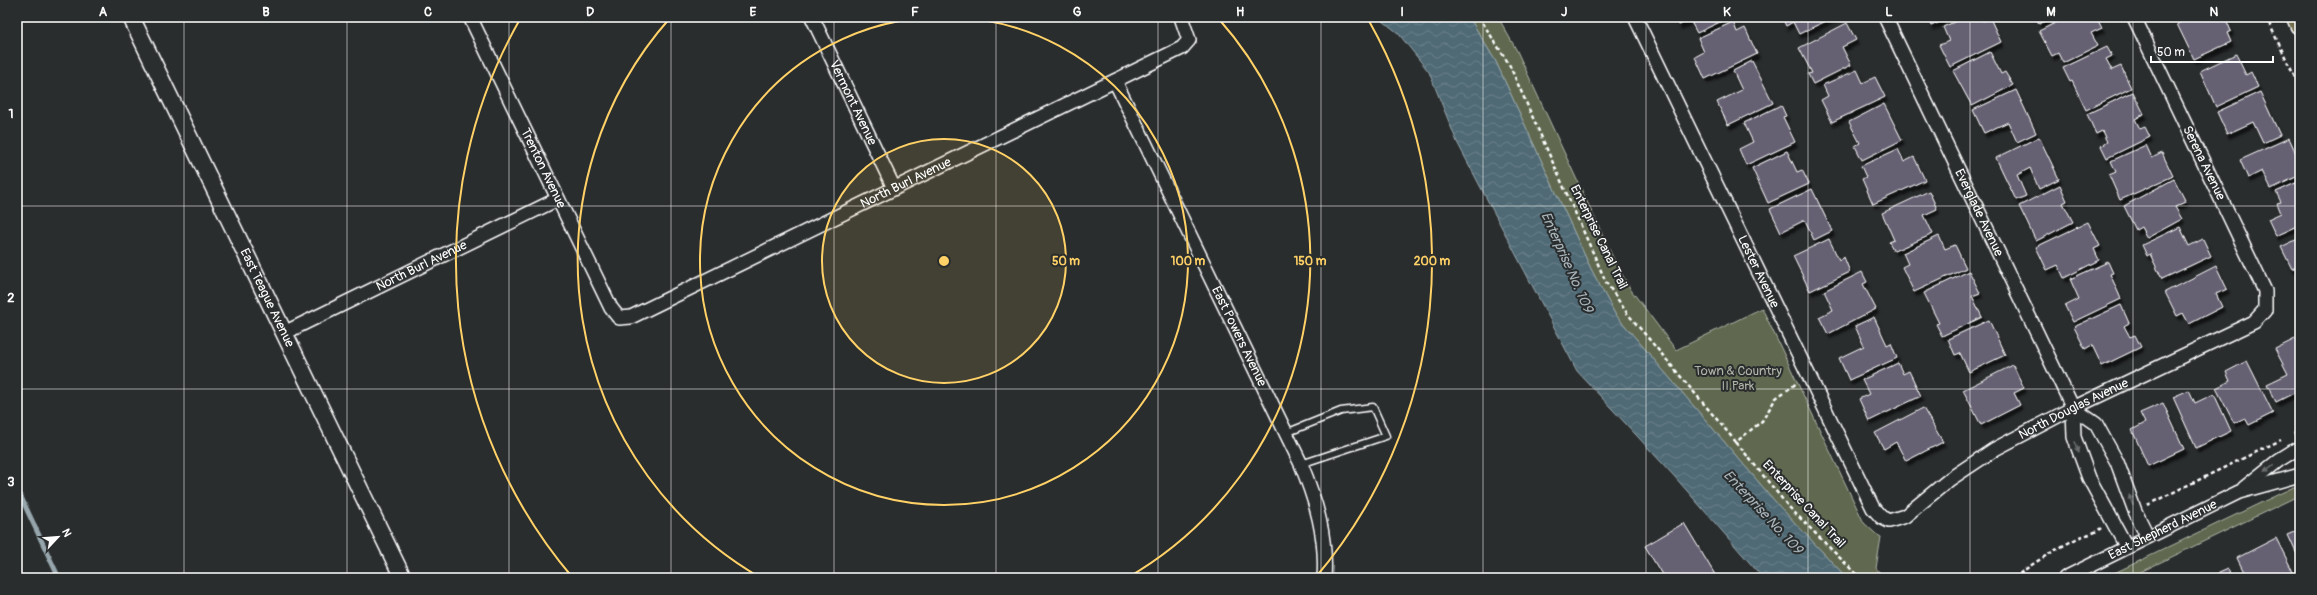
<svg xmlns="http://www.w3.org/2000/svg" width="2317" height="595" font-family="Pangolin,sans-serif">
<defs>
<pattern id="water-waves" width="16" height="10" patternUnits="userSpaceOnUse"><rect width="16" height="10" fill="#506a75"/><path d="M0 5q4-4 8 0t8 0" fill="none" stroke="#6a808a"/></pattern>
<filter id="shadow"><feDropShadow dx="2.5" dy="4.5" stdDeviation="1" flood-color="#0009"/></filter>
</defs>
<rect width="100%" height="100%" fill="#2a2d2e"/>
<filter id="ink" filterUnits="userSpaceOnUse"><feTurbulence type="fractalNoise" baseFrequency=".025" numOctaves="2"/><feDisplacementMap in="SourceGraphic" scale="8" xChannelSelector="R" yChannelSelector="G"/><feConvolveMatrix kernelMatrix="1 2 1 2 8 2 1 2 1" color-interpolation-filters="sRGB"/></filter>
<g filter="url(#ink)">
<!-- park -->
<g fill="#606950" stroke="#b0b4a8">
<path d="M 1469,17 L 1498,17 L 1517,51 L 1616,264 L 1631,290 L 1676,350 L 1762,308 L 1864,523 L 1876,534 L 1881,537 L 1876,568 L 1884,578 L 1847,578 L 1779,506 L 1615,314 L 1591,269 L 1496,62 Z"/>
<path d="M 2300,484 L 2300,495 L 2128,578 L 2104,578 Z"/>
</g>
<!-- water -->
<path fill="url(#water-waves)" stroke="#96a6ac" d="M 1378,17 L 1469,17 L 1496,62 L 1591,269 L 1615,314 L 1779,506 L 1847,578 L 1763,578 L 1674,476 L 1577,371 L 1457,142 L 1429,72 L 1398,33 Z"/>
<g fill="none" stroke-linecap="round" stroke-linejoin="round">
<!-- stream -->
<path stroke="#96a6ac" stroke-width="5" d="M 17,494 L 20,495 L 59,578"/>
</g>
<!-- building -->
<g fill="#666173" stroke="#fff" filter="url(#shadow)">
<path d="M 1675,17 L 1730,17 L 1697,33 L 1690,20 L 1679,25 Z"/>
<path d="M 1782,17 L 1834,17 L 1799,34 L 1793,22 L 1786,26 Z"/>
<path d="M 1927,17 L 1951,17 L 1931,26 Z"/>
<path d="M 1965,17 L 1981,17 L 1983,21 L 1990,18 L 2001,42 L 1950,67 L 1939,45 L 1949,41 L 1943,27 Z"/>
<path d="M 2036,17 L 2055,17 L 2039,24 Z"/>
<path d="M 2067,17 L 2096,17 L 2102,28 L 2091,33 L 2098,46 L 2063,63 L 2058,53 L 2052,56 L 2039,31 Z"/>
<path d="M 2192,17 L 2225,17 L 2231,31 L 2227,33 L 2231,42 L 2194,59 L 2177,24 Z"/>
<path d="M 1733,22 L 1737,32 L 1745,28 L 1757,54 L 1705,79 L 1695,57 L 1704,52 L 1698,38 Z"/>
<path d="M 1847,23 L 1856,40 L 1842,47 L 1851,65 L 1813,84 L 1808,74 L 1812,73 L 1799,48 Z"/>
<path d="M 2107,47 L 2112,56 L 2106,59 L 2112,70 L 2121,66 L 2131,88 L 2086,110 L 2072,81 L 2070,82 L 2063,68 Z"/>
<path d="M 1990,52 L 2001,74 L 2005,72 L 2013,85 L 1972,106 L 1953,71 Z"/>
<path d="M 2236,54 L 2246,75 L 2251,72 L 2258,87 L 2216,107 L 2200,71 Z"/>
<path d="M 1752,61 L 1773,103 L 1728,125 L 1717,102 L 1742,90 L 1733,71 Z"/>
<path d="M 1857,70 L 1863,83 L 1875,77 L 1885,97 L 1832,122 L 1821,100 L 1828,96 L 1823,85 Z"/>
<path d="M 2016,90 L 2036,133 L 2017,142 L 2008,122 L 1984,133 L 1973,110 Z"/>
<path d="M 2133,92 L 2144,114 L 2135,119 L 2140,129 L 2145,127 L 2150,137 L 2107,158 L 2101,146 L 2107,142 L 2102,131 L 2096,134 L 2087,114 Z"/>
<path d="M 2260,92 L 2280,135 L 2263,143 L 2253,122 L 2227,134 L 2217,112 Z"/>
<path d="M 1884,104 L 1902,140 L 1862,160 L 1855,146 L 1860,143 L 1849,122 Z"/>
<path d="M 1781,105 L 1786,116 L 1783,117 L 1795,142 L 1746,165 L 1739,149 L 1753,142 L 1744,123 Z"/>
<path d="M 2039,137 L 2059,179 L 2039,189 L 2030,168 L 2017,175 L 2026,196 L 2016,200 L 1996,158 Z"/>
<path d="M 2289,138 L 2300,162 L 2300,175 L 2271,189 L 2262,171 L 2248,178 L 2240,160 Z"/>
<path d="M 2146,145 L 2152,158 L 2162,153 L 2173,176 L 2120,200 L 2109,175 L 2116,172 L 2111,161 Z"/>
<path d="M 1898,149 L 1904,162 L 1914,157 L 1925,180 L 1873,204 L 1862,179 L 1866,177 L 1861,166 Z"/>
<path d="M 1787,151 L 1797,172 L 1802,170 L 1809,184 L 1768,203 L 1752,168 Z"/>
<path d="M 2174,179 L 2186,202 L 2175,207 L 2182,219 L 2147,238 L 2141,227 L 2136,230 L 2124,206 Z"/>
<path d="M 2300,181 L 2300,225 L 2276,236 L 2268,219 L 2281,213 L 2277,203 L 2281,202 L 2276,192 Z"/>
<path d="M 2060,185 L 2067,201 L 2063,203 L 2073,222 L 2036,241 L 2019,206 Z"/>
<path d="M 1812,189 L 1832,231 L 1814,240 L 1805,220 L 1781,232 L 1770,209 Z"/>
<path d="M 1929,191 L 1937,209 L 1924,215 L 1933,234 L 1894,251 L 1889,242 L 1894,240 L 1882,213 Z"/>
<path d="M 2088,222 L 2100,246 L 2094,249 L 2099,260 L 2064,278 L 2058,265 L 2047,270 L 2036,247 Z"/>
<path d="M 2180,227 L 2189,246 L 2203,239 L 2211,256 L 2162,279 L 2150,254 L 2147,256 L 2142,245 Z"/>
<path d="M 1939,236 L 1945,249 L 1955,245 L 1966,268 L 1914,292 L 1902,267 L 1908,264 L 1903,253 Z"/>
<path d="M 2300,238 L 2300,265 L 2292,269 L 2281,247 Z"/>
<path d="M 1829,239 L 1839,260 L 1844,257 L 1850,272 L 1810,291 L 1793,256 Z"/>
<path d="M 2108,262 L 2113,273 L 2110,274 L 2121,299 L 2073,322 L 2065,306 L 2079,299 L 2070,279 Z"/>
<path d="M 2216,266 L 2227,289 L 2216,294 L 2222,307 L 2189,324 L 2183,313 L 2177,316 L 2165,292 Z"/>
<path d="M 1969,271 L 1980,293 L 1972,296 L 1982,317 L 1942,336 L 1936,324 L 1939,323 L 1924,293 Z"/>
<path d="M 1862,272 L 1867,282 L 1863,284 L 1876,309 L 1828,334 L 1819,317 L 1833,310 L 1824,291 Z"/>
<path d="M 2121,305 L 2129,323 L 2124,326 L 2130,337 L 2135,335 L 2141,347 L 2102,366 L 2092,345 L 2085,349 L 2074,327 Z"/>
<path d="M 1874,317 L 1887,345 L 1891,343 L 1897,358 L 1849,380 L 1839,358 L 1864,346 L 1855,326 Z"/>
<path d="M 1989,320 L 2005,355 L 1969,372 L 1960,353 L 1955,355 L 1948,339 Z"/>
<path d="M 2297,338 L 2300,343 L 2300,390 L 2276,402 L 2267,384 L 2288,374 L 2275,349 Z"/>
<path d="M 2247,361 L 2273,413 L 2249,425 L 2245,418 L 2234,423 L 2216,388 L 2230,381 L 2226,372 Z"/>
<path d="M 1898,363 L 1903,374 L 1909,371 L 1921,396 L 1869,421 L 1859,399 L 1869,394 L 1862,380 Z"/>
<path d="M 2013,365 L 2024,388 L 2014,393 L 2020,405 L 1981,425 L 1963,390 Z"/>
<path d="M 2189,390 L 2195,403 L 2214,394 L 2231,431 L 2196,448 L 2173,397 Z"/>
<path d="M 2163,403 L 2184,449 L 2148,466 L 2132,430 L 2145,423 L 2140,413 Z"/>
<path d="M 1923,408 L 1943,442 L 1906,461 L 1896,442 L 1884,449 L 1875,433 Z"/>
<path d="M 1684,523 L 1717,578 L 1664,578 L 1645,546 Z"/>
<path d="M 2300,530 L 2300,561 L 2288,535 Z"/>
<path d="M 2276,538 L 2296,578 L 2247,578 L 2237,558 Z"/>
<path d="M 2228,569 L 2233,578 L 2208,578 Z"/>
</g>
<g fill="none" stroke-linecap="round" stroke-linejoin="round">
<!-- service casing -->
<g stroke="#fff" stroke-width="9">
<path id="service" d="M 1286,433 L 1341,411 L 1373,407 L 1386,436 L 1301,464"/>
</g>
<!-- minor casing -->
<g stroke="#fff" stroke-width="16">
<g id="minor">
<path id="s1" d="M 470,17 L 611,308 L 619,318 L 631,317 L 1182,48 L 1189,40 L 1181,17"/>
<path id="s2" d="M 812,17 L 894,188"/>
<path id="s3" d="M 1635,17 L 1873,508 L 1881,517 L 1889,521 L 1905,516 L 1950,479 L 1995,449 L 2073,408 L 2254,322 L 2265,310 L 2265,291 L 2134,17"/>
<path id="s4" d="M 1885,17 L 2073,408 L 2074,437 L 2089,478 L 2126,546"/>
<path id="s5" d="M 1115,81 L 1301,464 C 1316,501 1327,537 1324,578"/>
<path id="s6" d="M 284,333 L 558,199"/>
<path d="M 2073,408 L 2096,424 L 2117,462 L 2135,511 L 2147,535"/>
<path d="M 2244,488 L 2279,460 L 2300,447"/>
<path id="s7" d="M 2065,578 L 2239,492 L 2300,475"/>
</g>
</g>
<!-- tertiary casing -->
<g stroke="#fff" stroke-width="19">
<g id="tertiary">
<path id="s8" d="M 131,17 L 403,578"/>
</g>
</g>
<!-- primary casing -->
<g stroke="#fff" stroke-width="23">
<path id="primary" d="M 2297,17 L 2300,24"/>
</g>
<!-- path -->
<g stroke="#fff" stroke-width="2.5" stroke-dasharray="4 3" stroke-linecap="butt">
<path d="M 1479,17 L 1509,64 L 1606,282 L 1627,313 L 1736,442 L 1762,421 L 1776,398 L 1797,383"/>
<path d="M 2266,17 L 2300,88"/>
<path d="M 2294,433 L 2300,428"/>
<path d="M 1736,442 L 1788,506 L 1860,578"/>
<path d="M 2147,505 L 2281,440"/>
<path d="M 2014,578 C 2033,563 2054,550 2076,539 C 2085,534 2093,535 2101,528"/>
</g>
<!-- service -->
<use href="#service" stroke="#2a2d2e" stroke-width="6"/>
<!-- minor -->
<use href="#minor" stroke="#2a2d2e" stroke-width="13"/>
<!-- tertiary -->
<use href="#tertiary" stroke="#2a2d2e" stroke-width="16"/>
<!-- primary -->
<use href="#primary" stroke="#716d4b" stroke-width="20"/>
</g>
<!-- one-way arrows -->
<defs><path id="oneway-solid" d="M-6-.8H1V-3.2L6.5 0L1 3.2V.8H-6Z"/></defs>
<g fill="#6a6c6d">
<use href="#oneway-solid" transform="translate(2077 447) rotate(69)"/>
<use href="#oneway-solid" transform="translate(2269 468) rotate(142)"/>
<use href="#oneway-solid" transform="translate(2131 500) rotate(-110)"/>
</g>
</g>
<!-- grid -->
<path fill="none" stroke="#fff" stroke-width="1" stroke-opacity="0.55" d="M 184,17 L 184,578M 347,17 L 347,578M 509,17 L 509,578M 671,17 L 671,578M 834,17 L 834,578M 996,17 L 996,578M 1158,17 L 1158,578M 1321,17 L 1321,578M 1483,17 L 1483,578M 1646,17 L 1646,578M 1808,17 L 1808,578M 1970,17 L 1970,578M 2133,17 L 2133,578M 17,206 L 2300,206M 17,389 L 2300,389"/>
<!-- distance rings -->
<circle cx="944" cy="261" r="122" fill="#ffd166" fill-opacity=".12"/>
<g fill="none" stroke="#ffd166" stroke-width="2">
<circle cx="944" cy="261" r="122"/>
<path d="M946 17A244 244 0 1 1 942 17"/>
<path d="M761 578A366 366 0 0 1 670 18M1218 18A366 366 0 0 1 1127 578"/>
<path d="M573 578A488 488 0 0 1 519 21M1369 21A488 488 0 0 1 1315 578"/>
</g>
<g text-anchor="middle" dominant-baseline="central" stroke-width="4" stroke-linejoin="round" paint-order="stroke">
<!-- street labels -->
<g font-size="13" fill="#fff" stroke="#2a2d2e">
<text stroke="none"><textPath href="#s2" startOffset="95">Vermont Avenue</textPath></text>
<text transform="translate(2204 163) rotate(64)">Serena Avenue</text>
<text stroke="none"><textPath href="#s1" startOffset="168">Trenton Avenue</textPath></text>
<text stroke="none"><textPath href="#s1" startOffset="654">North Burl Avenue</textPath></text>
<text stroke="none"><textPath href="#s4" startOffset="217">Everglade Avenue</textPath></text>
<text transform="translate(1599 237) rotate(64)">Enterprise Canal Trail</text>
<text stroke="none"><textPath href="#s6" startOffset="153">North Burl Avenue</textPath></text>
<text stroke="none"><textPath href="#s3" startOffset="283">Lester Avenue</textPath></text>
<text stroke="none"><textPath href="#s8" startOffset="312">East Teague Avenue</textPath></text>
<text stroke="none"><textPath href="#s5" startOffset="284">East Powers Avenue</textPath></text>
<text stroke="none"><textPath href="#s3" startOffset="784">North Douglas Avenue</textPath></text>
<text transform="translate(1804 504) rotate(47)">Enterprise Canal Trail</text>
<text stroke="none"><textPath href="#s7" startOffset="109">East Shepherd Avenue</textPath></text>
</g>
<!-- park labels -->
<g font-size="13" fill="#b0b4a8" stroke="#2a2d2e">
<text x="1738" y="371">Town &amp; Country<tspan x="1738" dy="15">II Park</tspan></text>
</g>
<!-- water labels -->
<g font-size="14" font-style="italic" fill="#a8b4ba" stroke="#2a2d2e">
<text transform="translate(1567 262) rotate(66)">Enterprise No. 109</text>
<text transform="translate(1763 512) rotate(47)">Enterprise No. 109</text>
</g>
</g>
<circle cx="944" cy="261" r="6" fill="#ffd166" stroke="#2a2d2e" stroke-width="2"/>
<g font-size="12" text-anchor="middle" font-weight="bold" fill="#ffd166" stroke="#2a2d2e" stroke-width="4" stroke-linejoin="round" paint-order="stroke">
<text x="1066" y="265">50 m</text>
<text x="1188" y="265">100 m</text>
<text x="1310" y="265">150 m</text>
<text x="1432" y="265">200 m</text>
</g>
<!-- margin -->
<rect width="2317" height="595" fill="none" stroke="#2a2d2e" stroke-width="44"/>
<!-- north arrow -->
<g transform="translate(58 537) rotate(64)" stroke="#2a2d2e" stroke-width="3" paint-order="stroke">
<path d="M0-3L7 15L0 10L-7 15Z" fill="#ffffff"/>
<text y="-6" font-size="11" font-weight="bold" text-anchor="middle" fill="#ffffff">N</text>
</g>
<!-- scale -->
<path d="M2151 56v6h122v-6" fill="none" stroke="#ffffff" stroke-width="2"/>
<text x="2157" y="56" font-size="12" fill="#ffffff" stroke="#2a2d2e" stroke-width="3" paint-order="stroke">50 m</text>
<rect x="22" y="22" width="2273" height="551" fill="none" stroke="#fff" stroke-width="1.5"/>
<g font-size="13" text-anchor="middle" font-weight="bold" fill="#fff">
<text x="103" y="16">A</text>
<text x="266" y="16">B</text>
<text x="428" y="16">C</text>
<text x="590" y="16">D</text>
<text x="753" y="16">E</text>
<text x="915" y="16">F</text>
<text x="1077" y="16">G</text>
<text x="1240" y="16">H</text>
<text x="1402" y="16">I</text>
<text x="1564" y="16">J</text>
<text x="1727" y="16">K</text>
<text x="1889" y="16">L</text>
<text x="2051" y="16">M</text>
<text x="2214" y="16">N</text>
<text x="11" y="118">1</text>
<text x="11" y="302">2</text>
<text x="11" y="486">3</text>
</g>
</svg>
